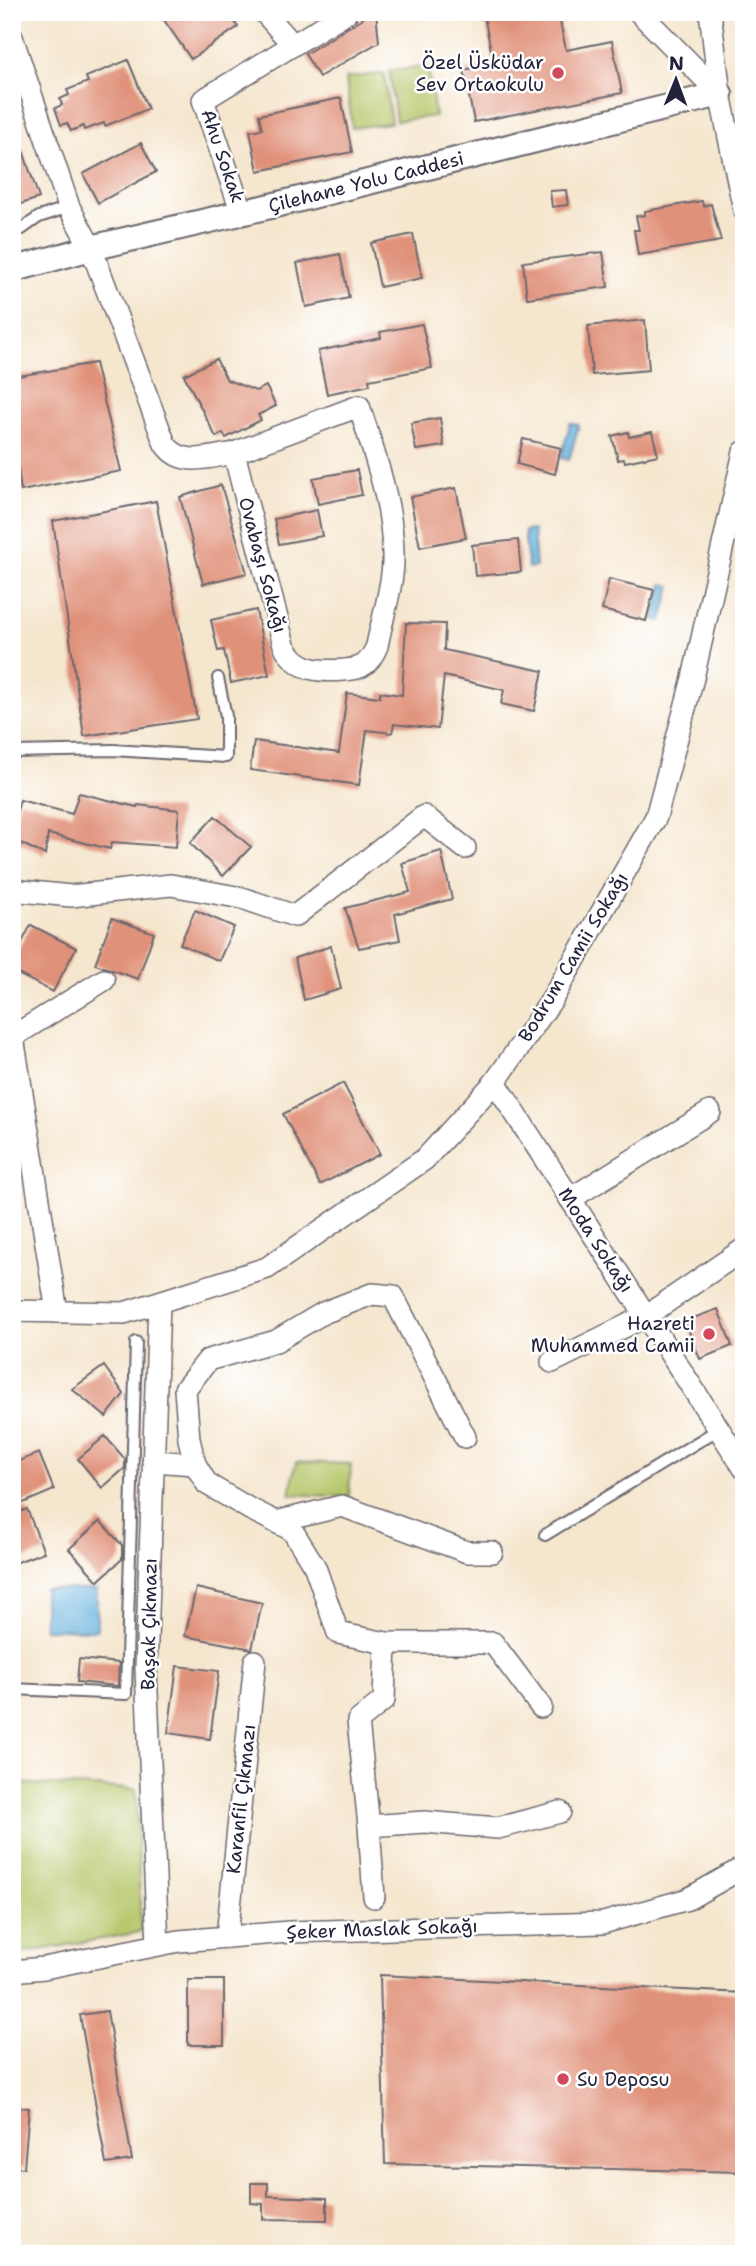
<svg xmlns="http://www.w3.org/2000/svg" width="756" height="2266" font-family="'Shantell Sans',sans-serif">
<rect width="100%" height="100%" fill="#fff"/>
<filter id="ink" filterUnits="userSpaceOnUse"><feTurbulence type="fractalNoise" baseFrequency=".0143" numOctaves="2"/><feDisplacementMap in="SourceGraphic" scale="14" xChannelSelector="R" yChannelSelector="G"/><feConvolveMatrix kernelMatrix="1 2 1 2 8 2 1 2 1" color-interpolation-filters="sRGB"/></filter>
<filter id="wash" filterUnits="userSpaceOnUse"><feTurbulence type="fractalNoise" baseFrequency=".00686" numOctaves="4" result="noise"/><feDisplacementMap in="SourceGraphic" scale="28" xChannelSelector="R" yChannelSelector="G"/><feGaussianBlur stdDeviation="1.57" result="paint"/><feColorMatrix in="noise" values="0 0 0 0 0 0 0 0 0 0 0 0 0 0 0 0 0 1.4 0 .05"/><feComposite in="paint" operator="in"/></filter>
<g filter="url(#wash)">
<rect width="100%" height="100%" fill="#f5e6ce"/>
<!-- green -->
<g fill="#b6c669" stroke="#6c7452" stroke-width="2">
<path d="M 428,66 L 435,116 L 396,121 L 389,71 Z"/>
<path d="M 384,73 L 391,123 L 352,128 L 346,78 Z"/>
<path d="M 296,1462 L 351,1464 L 349,1497 L 290,1494 Z"/>
<path d="M 12,1783 L 136,1789 L 141,1932 L 12,1955 Z"/>
</g>
<!-- water -->
<g fill="#63b0dd" stroke="#42698c" stroke-width="2">
<path d="M 570,423 L 579,425 L 569,460 L 561,458 Z"/>
<path d="M 533,530 L 536,567 L 528,568 L 524,531 Z"/>
<path d="M 663,584 L 671,586 L 662,621 L 654,619 Z"/>
<path d="M 44,1589 L 97,1590 L 97,1630 L 44,1629 Z"/>
</g>
<g id="blocks">
<!-- building -->
<g fill="#e09179">
<path d="M 176,12 L 228,12 L 238,27 L 191,59 L 164,20 Z"/>
<path d="M 373,12 L 376,12 L 379,42 L 319,77 L 305,54 Z"/>
<path d="M 483,12 L 558,12 L 566,50 L 612,41 L 622,93 L 474,122 L 464,70 L 494,64 Z"/>
<path d="M 128,60 L 148,109 L 105,126 L 104,123 L 84,130 L 83,126 L 71,131 L 67,123 L 61,125 L 55,108 L 62,105 L 60,99 L 69,95 L 67,90 L 88,82 L 86,77 Z"/>
<path d="M 341,98 L 352,152 L 258,171 L 250,131 L 262,129 L 259,115 Z"/>
<path d="M 12,127 L 15,127 L 39,198 L 12,207 Z"/>
<path d="M 141,143 L 156,172 L 98,203 L 83,174 Z"/>
<path d="M 566,190 L 568,205 L 552,207 L 550,191 Z"/>
<path d="M 702,201 L 703,206 L 711,204 L 721,241 L 638,255 L 634,230 L 639,230 L 636,216 L 645,215 L 645,211 Z"/>
<path d="M 413,234 L 422,278 L 380,287 L 371,243 Z"/>
<path d="M 603,252 L 608,287 L 527,298 L 523,262 Z"/>
<path d="M 340,254 L 349,298 L 306,307 L 297,263 Z"/>
<path d="M 645,320 L 649,370 L 592,375 L 588,326 Z"/>
<path d="M 422,324 L 432,368 L 369,380 L 370,385 L 327,394 L 318,351 L 381,338 L 380,332 Z"/>
<path d="M 216,359 L 227,380 L 256,391 L 266,386 L 276,406 L 258,415 L 261,420 L 226,438 L 223,433 L 216,437 L 184,375 Z"/>
<path d="M 95,363 L 121,471 L 21,491 L 12,419 L 12,377 Z"/>
<path d="M 440,418 L 444,446 L 416,450 L 411,423 Z"/>
<path d="M 628,432 L 629,437 L 652,432 L 658,455 L 625,462 L 624,459 L 618,460 L 612,436 Z"/>
<path d="M 523,439 L 561,448 L 555,474 L 517,464 Z"/>
<path d="M 357,470 L 362,495 L 318,504 L 313,478 Z"/>
<path d="M 221,485 L 247,573 L 203,584 L 180,497 Z"/>
<path d="M 456,488 L 466,538 L 420,547 L 410,497 Z"/>
<path d="M 156,501 L 197,719 L 84,736 L 53,521 Z"/>
<path d="M 317,510 L 322,536 L 279,544 L 274,519 Z"/>
<path d="M 518,540 L 521,572 L 475,576 L 472,545 Z"/>
<path d="M 609,579 L 654,590 L 646,621 L 602,610 Z"/>
<path d="M 256,610 L 269,675 L 231,683 L 224,650 L 218,651 L 211,620 Z"/>
<path d="M 406,623 L 445,624 L 444,650 L 543,671 L 534,711 L 501,704 L 504,690 L 444,676 L 438,729 L 394,724 L 392,733 L 367,730 L 359,785 L 250,770 L 254,741 L 339,753 L 347,693 L 380,697 L 380,692 L 402,695 Z"/>
<path d="M 79,793 L 137,807 L 138,805 L 179,810 L 176,847 L 112,842 L 110,849 L 48,834 L 45,855 L 12,839 L 12,828 L 20,800 L 72,814 Z"/>
<path d="M 215,816 L 251,847 L 223,876 L 190,843 Z"/>
<path d="M 441,851 L 452,899 L 395,914 L 400,940 L 359,948 L 345,908 L 410,892 L 402,863 Z"/>
<path d="M 195,910 L 234,927 L 219,961 L 180,944 Z"/>
<path d="M 112,918 L 154,933 L 138,979 L 95,964 Z"/>
<path d="M 31,925 L 76,948 L 53,992 L 12,971 L 12,961 Z"/>
<path d="M 331,946 L 341,989 L 304,1000 L 295,958 Z"/>
<path d="M 343,1083 L 380,1154 L 320,1185 L 283,1114 Z"/>
<path d="M 718,1309 L 732,1346 L 700,1359 L 685,1321 Z"/>
<path d="M 104,1366 L 124,1394 L 106,1417 L 72,1389 Z"/>
<path d="M 105,1436 L 125,1459 L 125,1468 L 102,1488 L 78,1459 Z"/>
<path d="M 39,1453 L 54,1490 L 21,1504 L 12,1483 L 12,1464 Z"/>
<path d="M 27,1509 L 44,1552 L 12,1564 L 12,1515 Z"/>
<path d="M 100,1521 L 122,1545 L 122,1559 L 98,1581 L 69,1549 Z"/>
<path d="M 196,1588 L 262,1603 L 252,1649 L 185,1636 Z"/>
<path d="M 79,1659 L 119,1663 L 118,1686 L 77,1682 Z"/>
<path d="M 177,1666 L 219,1671 L 210,1739 L 168,1733 Z"/>
<path d="M 380,1975 L 744,1993 L 744,2172 L 385,2164 Z"/>
<rect x="188" y="1980" width="36" height="65"/>
<path d="M 107,2011 L 132,2160 L 106,2164 L 80,2015 Z"/>
<path d="M 12,2107 L 29,2108 L 24,2168 L 12,2167 Z"/>
<path d="M 251,2183 L 268,2183 L 268,2196 L 327,2198 L 327,2220 L 263,2219 L 263,2204 L 251,2203 Z"/>
</g>
</g>
</g>
<g filter="url(#ink)">
<use href="#blocks" fill-opacity="0" stroke="#6c676e" stroke-width="2"/>
<g fill="none" stroke-linecap="round" stroke-linejoin="round">
<!-- service casing -->
<g stroke="#6c676e" stroke-width="14">
<g id="service">
<path d="M 12,232 L 22,229 L 39,217 L 69,207"/>
<path d="M 12,752 L 113,750 L 226,757 L 226,716 L 218,678"/>
<path d="M 545,1535 L 719,1429"/>
<path d="M 12,1689 L 126,1694 L 136,1342"/>
</g>
</g>
<!-- minor casing -->
<g stroke="#6c676e" stroke-width="24">
<g id="minor">
<path d="M 264,12 L 293,45"/>
<path d="M 639,12 L 720,94"/>
<path d="M 710,12 L 720,94 L 744,210"/>
<path d="M 12,37 L 69,207 L 91,248 L 165,444 C 181,468 209,457 234,453 L 284,645 C 297,671 318,672 344,670 C 352,669 359,669 365,664 C 371,659 374,653 377,646 C 382,619 393,586 393,560 C 394,507 375,456 359,406 L 234,453"/>
<path d="M 242,213 L 203,100 L 347,12"/>
<path d="M 12,890 L 71,896 L 171,885 L 242,898 L 295,916 L 424,816 L 465,848"/>
<path d="M 12,1037 L 104,980"/>
<path d="M 13,1037 L 57,1312"/>
<path d="M 495,1082 L 744,1468"/>
<path d="M 570,1199 L 710,1112"/>
<path d="M 12,1311 L 124,1313 L 267,1268 L 425,1159 L 495,1082 L 551,1001 L 656,817 L 693,678 L 744,452"/>
<path d="M 552,1362 L 646,1316 L 744,1249"/>
<path d="M 153,1461 L 195,1464 L 207,1484 L 248,1508 L 292,1530 L 315,1567 L 338,1633 L 386,1643 L 384,1700 L 358,1721 L 369,1826 L 424,1822 L 498,1828 L 560,1812"/>
<path d="M 195,1464 L 189,1439 L 185,1389 L 208,1360 L 276,1341 L 323,1313 L 372,1294 L 393,1296 L 465,1437"/>
<path d="M 276,1522 L 342,1506 L 467,1552 L 492,1552"/>
<path d="M 386,1643 L 493,1643 L 541,1707"/>
<path d="M 369,1826 L 374,1897"/>
<path d="M 227,1937 L 255,1661"/>
<path d="M 158,1945 L 146,1669 L 159,1303"/>
<path d="M 12,1971 L 44,1968 L 179,1941 L 289,1932 L 603,1923 L 688,1899 L 744,1867"/>
</g>
</g>
<!-- tertiary casing -->
<g stroke="#6c676e" stroke-width="28">
<path id="tertiary" d="M 12,270 L 91,248 L 296,200 L 720,94"/>
</g>
<!-- service -->
<use href="#service" stroke="#fff" stroke-width="10"/>
<!-- minor -->
<use href="#minor" stroke="#fff" stroke-width="21"/>
<!-- tertiary -->
<use href="#tertiary" stroke="#fff" stroke-width="24"/>
</g>
</g>
<!-- markers -->
<g fill="#d1495b" stroke="#fff" stroke-width="2.5">
<circle cx="558" cy="73" r="7"/>
<circle cx="709" cy="1334" r="7"/>
<circle cx="563" cy="2079" r="7"/>
</g>
<g text-anchor="middle" dominant-baseline="central" stroke-width="5" stroke-linejoin="round" paint-order="stroke">
<!-- poi labels -->
<g font-size="19" fill="#22223b" stroke="#fff" text-anchor="end">
<text x="544" y="62">Özel Üsküdar<tspan x="544" dy="22">Sev Ortaokulu</tspan></text>
<text x="695" y="1323">Hazreti<tspan x="695" dy="22">Muhammed Camii</tspan></text>
<text x="577" y="2079" text-anchor="start">Su Deposu</text>
</g>
<!-- street labels -->
<g font-size="19" fill="#22223b" stroke="#fff">
<text transform="translate(223 156) rotate(71)">Ahu Sokak</text>
<text transform="translate(366 182) rotate(-14)">Çilehane Yolu Caddesi</text>
<text transform="translate(263 565) rotate(75)">Ovabaşı Sokağı</text>
<text transform="translate(573 957) rotate(-59)">Bodrum Camii Sokağı</text>
<text transform="translate(596 1240) rotate(57)">Moda Sokağı</text>
<text transform="translate(149 1624) rotate(-89)">Başak Çıkmazı</text>
<text transform="translate(241 1799) rotate(-84)">Karanfil Çıkmazı</text>
<text transform="translate(382 1929) rotate(-2)">Şeker Maslak Sokağı</text>
</g>
</g>
<!-- margin -->
<rect width="756" height="2266" fill="none" stroke="#fff" stroke-width="42"/>
<!-- north arrow -->
<g transform="translate(676 80) rotate(1)" stroke="#ffffff" stroke-width="5" paint-order="stroke">
<path d="M0-5L12 26L0 18L-12 26Z" fill="#22223b"/>
<text y="-10" font-size="19" font-weight="bold" text-anchor="middle" fill="#22223b">N</text>
</g>
</svg>
